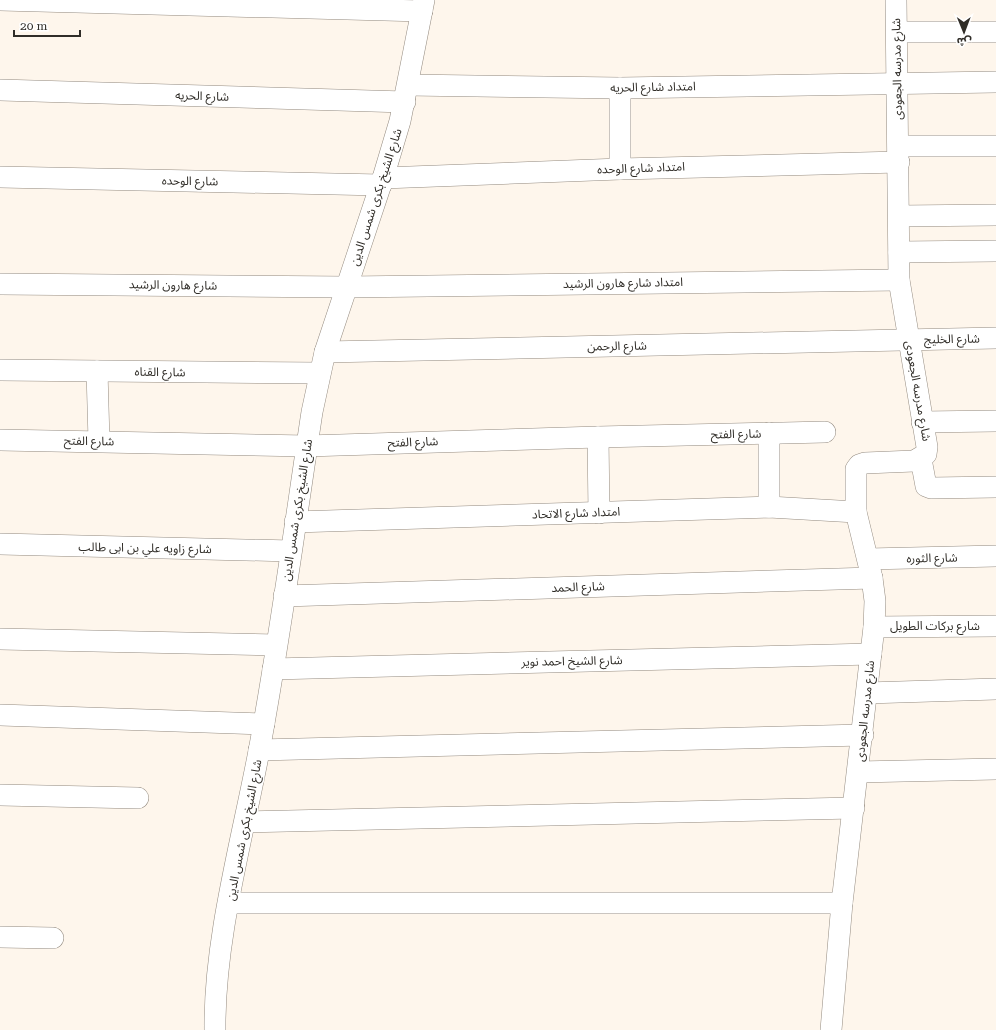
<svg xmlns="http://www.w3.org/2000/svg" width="996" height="1030" font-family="'Roboto Serif','Noto Sans Arabic',serif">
<rect width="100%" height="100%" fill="#fef6ec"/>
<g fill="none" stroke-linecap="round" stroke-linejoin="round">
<!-- minor casing -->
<g stroke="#948b80" stroke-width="22">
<g id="minor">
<path d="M 0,0 L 422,11"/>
<path d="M 897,32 L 996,32"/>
<path d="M 408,85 L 620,88 L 996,82"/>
<path d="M 0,90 L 405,102"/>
<path d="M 899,146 L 996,146"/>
<path d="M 620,169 L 620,88"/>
<path d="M 0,177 L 381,185"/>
<path d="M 383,178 L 620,169 L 899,162"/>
<path d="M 899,216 L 996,215"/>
<path d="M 899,252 L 996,251"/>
<path d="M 0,284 L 347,287 L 899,280"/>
<path d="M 325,352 L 996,338"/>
<path d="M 0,370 L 320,373"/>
<path d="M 97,371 L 99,441"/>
<path d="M 922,422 L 996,421"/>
<path d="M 769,433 L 769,507"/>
<path d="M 598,437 L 599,513"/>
<path d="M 0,440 L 307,446 L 598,437 L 825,432"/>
<path d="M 921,459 L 926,486 L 931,488 L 996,487"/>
<path d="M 295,522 L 769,507 L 856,512"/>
<path d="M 0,544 L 291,551"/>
<path d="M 868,559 L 996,556"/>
<path d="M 284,596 L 872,578"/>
<path d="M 874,627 L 996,626"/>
<path d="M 0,639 L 276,645"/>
<path d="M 273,669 L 871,654"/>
<path d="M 867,693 L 996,689"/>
<path d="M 0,715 L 264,724"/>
<path d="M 259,750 L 863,735"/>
<path d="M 858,772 L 996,769"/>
<path d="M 0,795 L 138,798"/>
<path d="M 245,822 L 854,808"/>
<path d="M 229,903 L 842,903"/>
<path d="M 0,937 L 53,938"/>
<path d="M 215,1030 C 214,939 242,841 259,751 C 280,638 295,525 312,412 L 325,352 L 383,178 L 400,121 L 424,0"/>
<path d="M 831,1030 L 842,903 L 874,627 L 875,601 L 872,578 L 856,512 L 856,469 L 859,465 L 865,463 L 914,461 L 926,454 L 927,447 L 899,280 L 896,0"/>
</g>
</g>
<!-- minor -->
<use href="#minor" stroke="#fff" stroke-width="21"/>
</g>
<g text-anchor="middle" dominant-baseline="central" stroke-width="3" stroke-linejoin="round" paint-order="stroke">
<!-- street labels -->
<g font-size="12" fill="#302d28" stroke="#fff">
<text transform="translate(897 69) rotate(-91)">شارع مدرسه الجعودى</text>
<text transform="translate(653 87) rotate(-1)">امتداد شارع الحريه</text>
<text transform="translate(202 96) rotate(2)">شارع الحريه</text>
<text transform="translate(641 168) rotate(-2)">امتداد شارع الوحده</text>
<text transform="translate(190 181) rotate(1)">شارع الوحده</text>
<text transform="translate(376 197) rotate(-72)">شارع الشيخ بكرى شمس الدين</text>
<text transform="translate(623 283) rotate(-1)">امتداد شارع هارون الرشيد</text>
<text transform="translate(173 285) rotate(1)">شارع هارون الرشيد</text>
<text transform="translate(952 339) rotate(-1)">شارع الخليج</text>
<text transform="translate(617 346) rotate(-1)">شارع الرحمن</text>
<text transform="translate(160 372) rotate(1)">شارع القناه</text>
<text transform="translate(918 391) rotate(80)">شارع مدرسه الجعودى</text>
<text transform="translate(736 434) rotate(-1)">شارع الفتح</text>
<text transform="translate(89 441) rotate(1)">شارع الفتح</text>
<text transform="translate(413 442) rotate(-2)">شارع الفتح</text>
<text transform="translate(297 510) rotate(-81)">شارع الشيخ بكرى شمس الدين</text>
<text transform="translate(576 513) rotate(-2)">امتداد شارع الاتحاد</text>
<text transform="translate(145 548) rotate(1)">شارع زاويه علي بن ابى طالب</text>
<text transform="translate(932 558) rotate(-1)">شارع الثوره</text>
<text transform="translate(578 587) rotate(-2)">شارع الحمد</text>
<text x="935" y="626">شارع بركات الطويل</text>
<text transform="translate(572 661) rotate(-1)">شارع الشيخ احمد نوير</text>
<text transform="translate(865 711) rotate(-84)">شارع مدرسه الجعودى</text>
<text transform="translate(244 830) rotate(-79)">شارع الشيخ بكرى شمس الدين</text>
</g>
</g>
<!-- north arrow -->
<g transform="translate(964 32) rotate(179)" stroke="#ffffff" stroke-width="3" paint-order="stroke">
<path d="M0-3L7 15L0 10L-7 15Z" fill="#302d28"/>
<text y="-6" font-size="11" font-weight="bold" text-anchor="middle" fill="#302d28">ش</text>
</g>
<!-- scale -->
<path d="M14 30v6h66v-6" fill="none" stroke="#302d28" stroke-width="2"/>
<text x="20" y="30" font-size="12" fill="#302d28" stroke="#ffffff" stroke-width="3" paint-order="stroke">20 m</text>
</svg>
